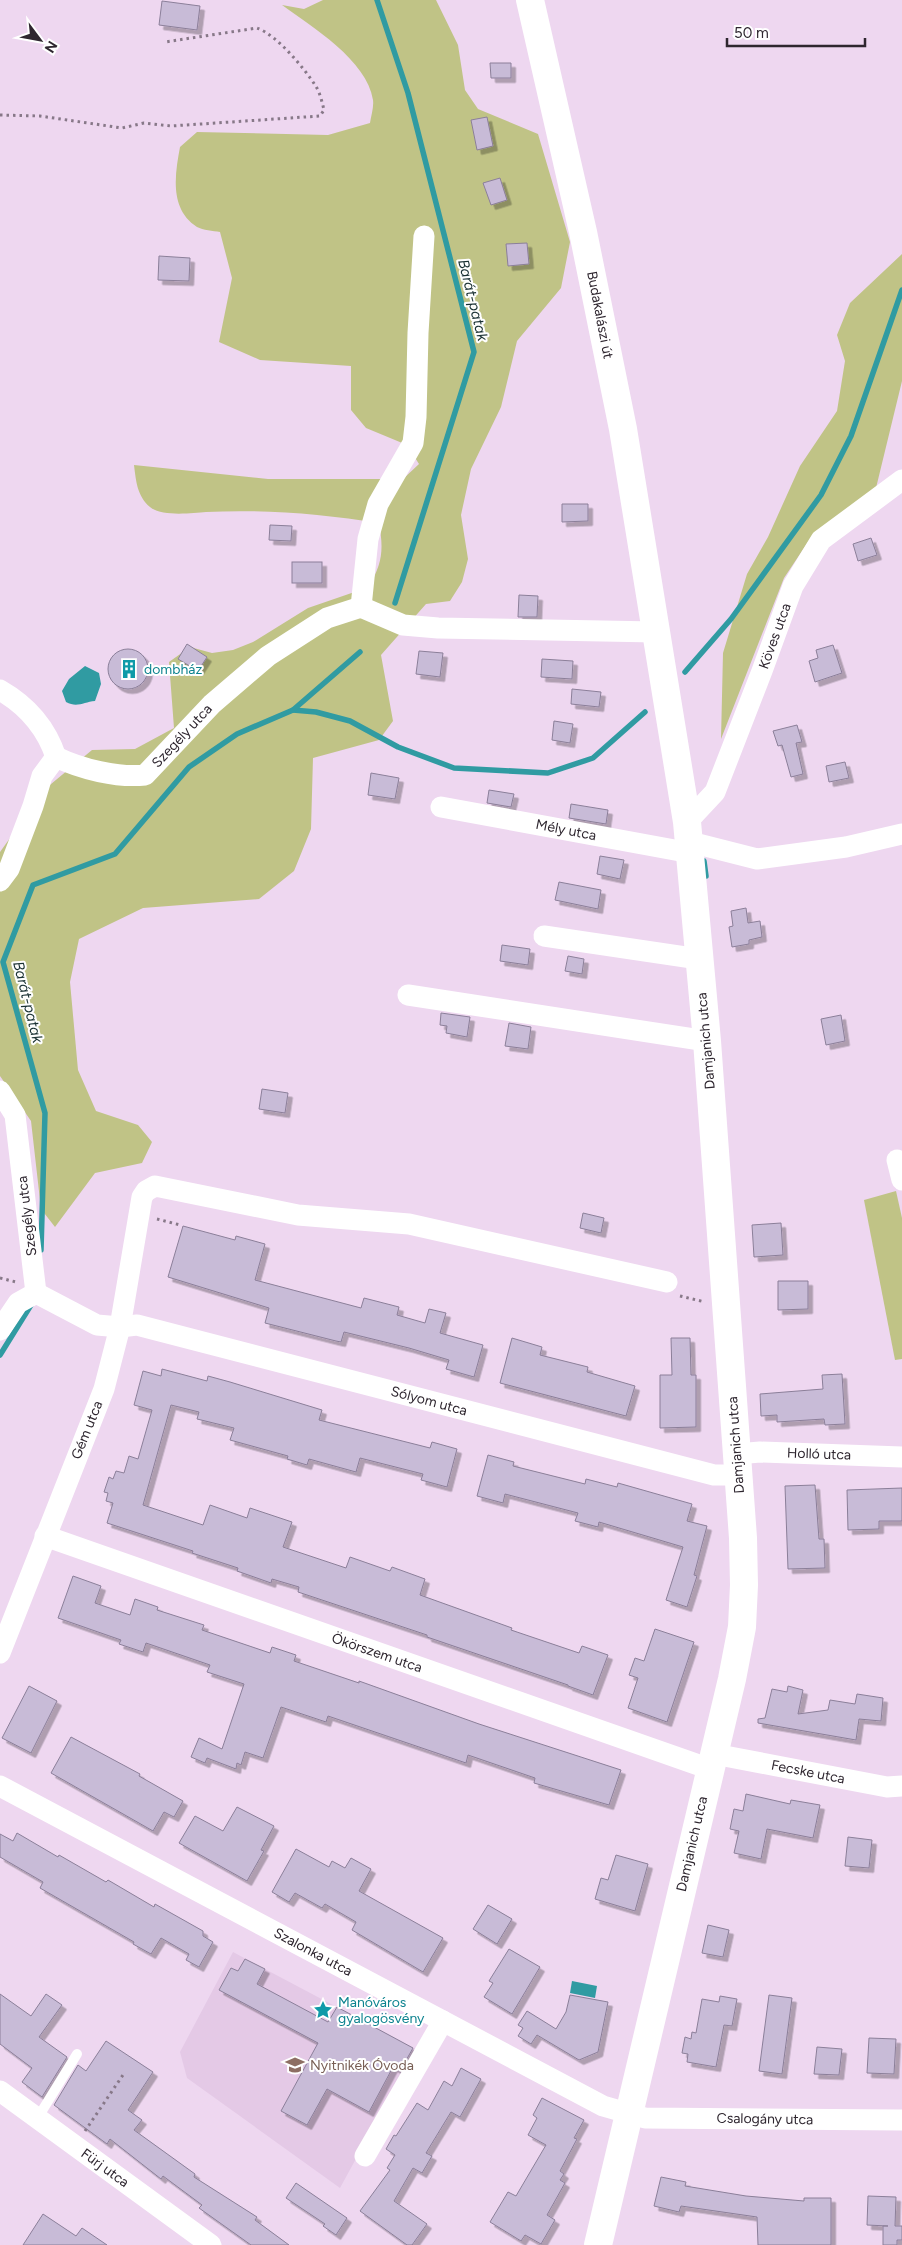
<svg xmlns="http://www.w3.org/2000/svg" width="902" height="2245" font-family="Figtree,sans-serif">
<defs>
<filter id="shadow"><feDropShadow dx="4.5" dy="4.5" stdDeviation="0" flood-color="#0004"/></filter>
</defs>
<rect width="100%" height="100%" fill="#eed7f0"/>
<!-- built -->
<path fill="#e4c9e6" d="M 233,1952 L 416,2049 L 340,2188 L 187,2078 L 180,2052 Z"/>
<!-- green -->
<g fill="#c0c386">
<path d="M 323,0 L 436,0 L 458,45 L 465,90 L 478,109 L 538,134 L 570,242 L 561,288 L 517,341 L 501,407 L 471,469 L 461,515 L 468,559 L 462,582 L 450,601 L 426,604 L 381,655 L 393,721 L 379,740 L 313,758 L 311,829 L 294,871 L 259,899 L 143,908 L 79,939 L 70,982 L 78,1070 L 96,1111 L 138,1125 L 152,1142 L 142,1163 L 95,1173 L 55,1227 L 41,1209 L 31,1121 L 0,1076 L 0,852 L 33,806 L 33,799 L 92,750 L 135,749 L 174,728 L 169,662 L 190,647 L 212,653 L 233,650 L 253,642 L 308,608 L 369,587 C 382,563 384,551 379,523 C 323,514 263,509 206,512 C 192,513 162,517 150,507 C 137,496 136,481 134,465 L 268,479 L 403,479 L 419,464 L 407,445 L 366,428 L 351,410 L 351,366 L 260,360 L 219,342 L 232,278 L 220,232 C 213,231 203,230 197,227 C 169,209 175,174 180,147 L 197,132 L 328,135 L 370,123 C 371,116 374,107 373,100 C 367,60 312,27 282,5 L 304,9 Z"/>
<path d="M 902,254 L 902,381 L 876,488 L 812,536 L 784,578 L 721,739 L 723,653 L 747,574 L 768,537 L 800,466 L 837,411 L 845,361 L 837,335 L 850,303 Z"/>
<path d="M 896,1191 L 902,1218 L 902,1359 L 895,1360 L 864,1200 Z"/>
</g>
<!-- water -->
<g fill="#309ba2">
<path d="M 85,666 L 99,673 L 101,684 L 95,701 C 84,702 77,708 66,702 L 62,691 L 69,679 Z"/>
<path d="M 572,1981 L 597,1986 L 595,1998 L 570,1993 Z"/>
</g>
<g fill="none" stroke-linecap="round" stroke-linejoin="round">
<!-- stream -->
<g stroke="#309ba2" stroke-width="5.5">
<path d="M 377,0 L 408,93 L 474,352 L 395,603"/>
<path d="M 685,672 L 731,619 L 821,495 L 851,436 L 902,290"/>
<path d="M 293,710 L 316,712 L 350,721 L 398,747 L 454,768 L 548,773 L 593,758 L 645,712"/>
<path d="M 704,861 L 706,876"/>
<path d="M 41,1250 L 45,1113 L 3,962 L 33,885 L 115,854 L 189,767 L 237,734 L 293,710 L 360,652"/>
<path d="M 0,1355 L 31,1305"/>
</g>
</g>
<!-- building -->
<g fill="#c8bbd7" stroke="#8b7f99" filter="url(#shadow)">
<path d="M 162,1 L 200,6 L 197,30 L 159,25 Z"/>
<path d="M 490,63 L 511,63 L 511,78 L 491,78 Z"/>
<path d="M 487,117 L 493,146 L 477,150 L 471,120 Z"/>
<path d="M 500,178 L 507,200 L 491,205 L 483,183 Z"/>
<path d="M 527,243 L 529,264 L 508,266 L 506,244 Z"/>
<path d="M 159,256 L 190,258 L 189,281 L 158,280 Z"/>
<path d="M 562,504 L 588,504 L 588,521 L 562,522 Z"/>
<path d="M 270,525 L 292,526 L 291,541 L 269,540 Z"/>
<path d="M 871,538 L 877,555 L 858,561 L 853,544 Z"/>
<rect x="292" y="562" width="30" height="21"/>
<path d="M 519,595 L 538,596 L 537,617 L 518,617 Z"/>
<path d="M 187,644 L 207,657 L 198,671 L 178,659 Z"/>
<path d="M 833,645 L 842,673 L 815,682 L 809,661 L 818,658 L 816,650 Z"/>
<circle cx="128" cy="669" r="20"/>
<path d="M 419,651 L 443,653 L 440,677 L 416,674 Z"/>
<path d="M 542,659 L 573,661 L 572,679 L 541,677 Z"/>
<path d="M 572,689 L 601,692 L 599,707 L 571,704 Z"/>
<path d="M 554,721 L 573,724 L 570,743 L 552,740 Z"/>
<path d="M 797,725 L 802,742 L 796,743 L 803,774 L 791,777 L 782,745 L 778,746 L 773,731 Z"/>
<path d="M 845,762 L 849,778 L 829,782 L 826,766 Z"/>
<path d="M 371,773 L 399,778 L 395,799 L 368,795 Z"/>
<path d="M 489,790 L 514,794 L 511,807 L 487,803 Z"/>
<path d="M 571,804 L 608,810 L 606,824 L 569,818 Z"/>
<path d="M 600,856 L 624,860 L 620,879 L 597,874 Z"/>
<path d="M 559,882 L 601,890 L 598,909 L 555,900 Z"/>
<path d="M 746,908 L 748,923 L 760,921 L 762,937 L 749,940 L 749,944 L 732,947 L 729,927 L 733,926 L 731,911 Z"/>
<path d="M 502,945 L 530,949 L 528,965 L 500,961 Z"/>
<path d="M 568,956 L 584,959 L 582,974 L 565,971 Z"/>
<path d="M 441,1013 L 470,1017 L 467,1037 L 446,1033 L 447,1026 L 440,1025 Z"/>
<path d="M 841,1015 L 845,1041 L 826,1045 L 821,1019 Z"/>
<path d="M 509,1023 L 531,1027 L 528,1049 L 505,1046 Z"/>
<path d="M 262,1089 L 288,1093 L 285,1113 L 259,1109 Z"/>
<path d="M 583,1213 L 604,1218 L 601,1233 L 580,1228 Z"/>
<path d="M 781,1223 L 783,1255 L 754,1257 L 752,1225 Z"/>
<path d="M 183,1226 L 235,1240 L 236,1236 L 265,1244 L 255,1280 L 361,1308 L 364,1298 L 399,1307 L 397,1315 L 425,1323 L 429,1309 L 446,1313 L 440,1333 L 483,1345 L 474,1377 L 446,1369 L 449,1360 L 409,1348 L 344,1332 L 341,1342 L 336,1341 L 265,1323 L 269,1308 L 168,1277 Z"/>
<path d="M 778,1281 L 808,1281 L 808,1309 L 778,1310 Z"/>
<path d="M 512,1338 L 542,1347 L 540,1355 L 588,1367 L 587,1372 L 635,1386 L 626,1416 L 500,1383 Z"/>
<path d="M 671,1338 L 690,1338 L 691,1375 L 696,1375 L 696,1427 L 660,1428 L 660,1375 L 672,1375 Z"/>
<path d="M 162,1369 L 207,1381 L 208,1376 L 230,1382 L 322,1410 L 319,1420 L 430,1448 L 432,1442 L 457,1449 L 447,1487 L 421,1480 L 423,1474 L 360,1458 L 356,1472 L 309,1459 L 307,1465 L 287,1459 L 288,1456 L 230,1440 L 234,1428 L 197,1419 L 199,1412 L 171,1405 L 143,1505 L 203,1525 L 210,1505 L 247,1518 L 250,1508 L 292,1522 L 283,1547 L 346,1568 L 350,1557 L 390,1571 L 392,1567 L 425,1579 L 420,1595 L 512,1628 L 511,1630 L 579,1653 L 582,1646 L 608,1655 L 593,1695 L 568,1686 L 568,1685 L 427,1637 L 427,1635 L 298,1592 L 299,1587 L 272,1579 L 271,1583 L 237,1571 L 238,1568 L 192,1553 L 193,1551 L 107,1523 L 113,1503 L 106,1501 L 108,1493 L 104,1492 L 109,1477 L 113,1479 L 116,1471 L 124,1473 L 129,1456 L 138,1459 L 152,1410 L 134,1405 L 143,1371 L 161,1376 Z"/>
<path d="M 842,1374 L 845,1424 L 825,1425 L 824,1419 L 777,1422 L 777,1415 L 761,1416 L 760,1394 L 823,1389 L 822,1375 Z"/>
<path d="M 488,1455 L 514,1462 L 513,1466 L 585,1484 L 586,1479 L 617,1487 L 618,1483 L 692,1504 L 687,1521 L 707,1526 L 694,1575 L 697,1576 L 687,1607 L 666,1600 L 683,1547 L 599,1522 L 598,1527 L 575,1521 L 578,1513 L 505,1494 L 503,1503 L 477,1496 Z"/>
<path d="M 815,1485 L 819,1539 L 824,1539 L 825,1568 L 788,1569 L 785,1486 Z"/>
<path d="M 902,1488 L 902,1521 L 879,1521 L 879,1529 L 848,1530 L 847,1490 Z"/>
<path d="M 73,1576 L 101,1586 L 95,1603 L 130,1615 L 135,1599 L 158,1607 L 157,1610 L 204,1625 L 202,1630 L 270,1653 L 272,1647 L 296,1655 L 294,1661 L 359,1683 L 359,1681 L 479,1724 L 621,1770 L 609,1805 L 534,1783 L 535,1778 L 468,1755 L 466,1763 L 328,1716 L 326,1722 L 281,1707 L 263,1758 L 245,1752 L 241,1765 L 237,1763 L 236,1769 L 207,1758 L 205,1763 L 191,1757 L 199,1738 L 222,1749 L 244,1684 L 207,1672 L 210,1665 L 146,1643 L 143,1652 L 119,1644 L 121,1640 L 58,1618 Z"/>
<path d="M 655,1629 L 694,1642 L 667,1722 L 628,1708 L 638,1678 L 629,1675 L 635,1658 L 644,1661 Z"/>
<path d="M 29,1686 L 57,1701 L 31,1753 L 2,1738 Z"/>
<path d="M 788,1686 L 803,1690 L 798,1714 L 828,1710 L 830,1700 L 855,1704 L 857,1694 L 883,1698 L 881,1721 L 859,1719 L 856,1740 L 758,1723 L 758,1719 L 765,1718 L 772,1689 L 787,1692 Z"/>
<path d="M 71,1737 L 140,1774 L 139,1776 L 183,1801 L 174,1817 L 164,1812 L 153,1831 L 51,1773 Z"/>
<path d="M 746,1794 L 790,1804 L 791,1800 L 820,1805 L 813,1838 L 767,1829 L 761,1859 L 734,1853 L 739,1831 L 730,1829 L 734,1809 L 743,1811 Z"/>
<path d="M 237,1807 L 274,1826 L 261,1850 L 264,1851 L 247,1881 L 179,1843 L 195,1816 L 223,1831 Z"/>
<path d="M 17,1833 L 58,1857 L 59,1855 L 106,1882 L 108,1880 L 154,1907 L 155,1904 L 203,1931 L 203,1936 L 213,1942 L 199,1967 L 186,1960 L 189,1954 L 161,1938 L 151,1954 L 133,1944 L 134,1942 L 40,1888 L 43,1882 L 0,1857 L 0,1834 L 13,1841 Z"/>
<path d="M 848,1837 L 872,1840 L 869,1868 L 845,1866 Z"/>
<path d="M 296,1849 L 329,1867 L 332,1861 L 345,1868 L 351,1858 L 371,1869 L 359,1891 L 443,1938 L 423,1972 L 352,1930 L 356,1922 L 325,1904 L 322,1908 L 295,1893 L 289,1902 L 272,1892 Z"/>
<path d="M 616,1855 L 648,1864 L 635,1911 L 595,1899 L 601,1878 L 608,1880 Z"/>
<path d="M 488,1905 L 512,1919 L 497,1944 L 473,1929 Z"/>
<path d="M 708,1925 L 729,1930 L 723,1957 L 702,1953 Z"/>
<path d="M 509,1949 L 540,1967 L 512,2014 L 484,1997 L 493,1983 L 489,1981 Z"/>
<path d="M 245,1959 L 265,1969 L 257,1984 L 328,2022 L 337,2007 L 413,2048 L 400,2071 L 393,2067 L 369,2112 L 327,2089 L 307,2125 L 281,2111 L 318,2043 L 219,1990 L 231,1968 L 238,1971 Z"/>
<path d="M 0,1994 L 31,2016 L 46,1994 L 62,2005 L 39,2037 L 67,2057 L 42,2097 L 22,2082 L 32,2068 L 0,2044 Z"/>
<path d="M 570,1995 L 608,2002 L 598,2052 L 579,2060 L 537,2035 L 531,2044 L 518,2036 L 523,2028 L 518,2025 L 527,2011 L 556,2029 L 566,2012 Z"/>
<path d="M 769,1995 L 792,1998 L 782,2074 L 759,2071 Z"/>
<path d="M 720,1996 L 737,1999 L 732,2026 L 724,2025 L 716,2067 L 687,2062 L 688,2054 L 682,2053 L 685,2037 L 691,2039 L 692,2032 L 696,2033 L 702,1999 L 719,2002 Z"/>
<path d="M 869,2038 L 896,2039 L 894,2074 L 867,2073 Z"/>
<path d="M 106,2041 L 153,2072 L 128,2110 L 142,2120 L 134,2130 L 195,2174 L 194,2177 L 257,2217 L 255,2220 L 289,2245 L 251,2245 L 199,2208 L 202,2205 L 163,2176 L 161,2179 L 110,2139 L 107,2144 L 54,2105 L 78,2065 L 86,2071 Z"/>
<path d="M 817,2047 L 842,2049 L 839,2075 L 814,2074 Z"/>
<path d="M 461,2068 L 481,2079 L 460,2117 L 451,2112 L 426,2153 L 432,2156 L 422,2173 L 413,2168 L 394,2201 L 427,2224 L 412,2245 L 407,2245 L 360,2211 L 390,2170 L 387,2168 L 395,2155 L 386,2149 L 394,2135 L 396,2136 L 417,2103 L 428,2110 L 444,2081 L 452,2086 Z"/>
<path d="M 542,2098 L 584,2120 L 574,2138 L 577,2139 L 560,2171 L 564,2174 L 560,2180 L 565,2183 L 547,2215 L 555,2220 L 541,2244 L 525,2235 L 521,2241 L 490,2222 L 508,2192 L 516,2196 L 546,2145 L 528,2135 L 537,2118 L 533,2115 Z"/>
<path d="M 661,2177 L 686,2182 L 685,2186 L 746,2196 L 804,2201 L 804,2198 L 831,2198 L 831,2245 L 758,2245 L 757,2217 L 681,2206 L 679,2212 L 654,2206 Z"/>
<path d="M 296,2183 L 347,2218 L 336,2235 L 323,2226 L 325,2224 L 286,2198 Z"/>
<path d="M 868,2196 L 896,2197 L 895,2226 L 902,2226 L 902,2240 L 897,2240 L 897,2245 L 883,2245 L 883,2226 L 888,2226 L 867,2225 Z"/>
<path d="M 43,2214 L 76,2236 L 82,2228 L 107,2245 L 23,2245 Z"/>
</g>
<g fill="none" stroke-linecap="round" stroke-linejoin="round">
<!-- path -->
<g stroke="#877888" stroke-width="3" stroke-dasharray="2.5 4" stroke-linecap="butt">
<path d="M 0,115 L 40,116 L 122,128 L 144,123 L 171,126 L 320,116 L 324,110 C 322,102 320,92 315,85 C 304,68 277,35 257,28 L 165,42"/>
<path d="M 157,1219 L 180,1225"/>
<path d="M 0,1278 L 16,1282"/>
<path d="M 680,1296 L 705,1302"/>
<path d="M 85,2131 L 125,2072"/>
</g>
<!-- service -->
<path stroke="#fff" stroke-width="10" d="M 37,2119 L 77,2054"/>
<!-- minor -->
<g stroke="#fff" stroke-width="21">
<path d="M 361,607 L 368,539 L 378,504 L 413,443 L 416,417 L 418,333 L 424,236"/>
<path d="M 361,607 L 403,625 L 438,628 L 656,632"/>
<path d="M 0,690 C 28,706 46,727 56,757"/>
<path d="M 56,757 C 81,769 117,778 145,775 L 212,704 L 268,656 L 327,618 L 361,607"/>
<path d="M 441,807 L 691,853"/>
<path d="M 687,822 L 715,792 L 762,671 L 793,586 L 821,540 L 902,480"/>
<path d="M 690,842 L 757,859 L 846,847 L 902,834"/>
<path d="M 0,881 L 9,869 L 33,806 L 42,776 L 56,757"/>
<path d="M 544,936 L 699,959"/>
<path d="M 408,995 L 707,1041"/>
<path d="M 0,1091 L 15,1115 L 36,1293"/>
<path d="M 897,1160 L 902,1180"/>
<path d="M 36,1293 L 97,1325 L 120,1327 L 137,1325 L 714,1475 L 738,1475"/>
<path d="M 0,1330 L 18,1303 L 36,1293"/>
<path d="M 737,1454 L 760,1452 L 902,1457"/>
<path d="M 45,1536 L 710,1769"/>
<path d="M 0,1653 L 104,1389 L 120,1327 L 142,1197 L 146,1191 L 155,1186 L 298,1215 L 409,1224 L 667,1282"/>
<path d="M 714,1754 L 887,1787 L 902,1786"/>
<path d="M 0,1786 L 603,2106 L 645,2118 L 902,2120"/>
<path d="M 0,2091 L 211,2245"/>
<path d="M 365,2156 L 443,2021"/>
</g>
<!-- secondary -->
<path stroke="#fff" stroke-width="28" d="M 530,0 L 583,232 L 623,429 L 687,822 L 707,1041 L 743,1538 L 744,1585 L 742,1627 L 732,1679 L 598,2245"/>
</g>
<!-- icons -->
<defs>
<g id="building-bare" transform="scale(1.5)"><path d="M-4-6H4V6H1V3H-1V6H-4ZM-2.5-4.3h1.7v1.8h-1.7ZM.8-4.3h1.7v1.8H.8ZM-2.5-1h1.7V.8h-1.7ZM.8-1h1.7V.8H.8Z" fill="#0f9aa8" stroke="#fff" stroke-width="2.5" paint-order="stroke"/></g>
<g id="sight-bare" transform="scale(1.5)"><path d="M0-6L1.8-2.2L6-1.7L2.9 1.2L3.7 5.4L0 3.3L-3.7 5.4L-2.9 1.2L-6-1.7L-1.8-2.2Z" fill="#0f9aa8" stroke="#fff" stroke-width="2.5" paint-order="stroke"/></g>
<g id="school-bare" transform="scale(1.5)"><path d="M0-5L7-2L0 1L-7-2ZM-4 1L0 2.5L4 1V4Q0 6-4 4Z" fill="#8d6e63" stroke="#fff" stroke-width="2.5" paint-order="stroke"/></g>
</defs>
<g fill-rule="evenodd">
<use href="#building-bare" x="129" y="669"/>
<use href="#sight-bare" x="323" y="2010"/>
<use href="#school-bare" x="295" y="2065"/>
</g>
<g text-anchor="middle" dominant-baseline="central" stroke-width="4" stroke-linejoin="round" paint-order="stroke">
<!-- street labels -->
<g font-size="14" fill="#2e262f" stroke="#fff">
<text transform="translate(600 315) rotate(79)">Budakalászi út</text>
<text transform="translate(775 636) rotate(-70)">Köves utca</text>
<text transform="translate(182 736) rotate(-47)">Szegély utca</text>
<text transform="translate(566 830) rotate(11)">Mély utca</text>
<text transform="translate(706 1041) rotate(-95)">Damjanich utca</text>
<text transform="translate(27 1216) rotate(-97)">Szegély utca</text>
<text transform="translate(429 1401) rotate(15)">Sólyom utca</text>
<text transform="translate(87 1430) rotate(-68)">Gém utca</text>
<text transform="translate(736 1445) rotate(-94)">Damjanich utca</text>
<text transform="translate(819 1454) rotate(2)">Holló utca</text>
<text transform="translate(377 1653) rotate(19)">Ökörszem utca</text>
<text transform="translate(808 1772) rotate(11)">Fecske utca</text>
<text transform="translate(692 1844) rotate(-77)">Damjanich utca</text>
<text transform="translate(313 1952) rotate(28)">Szalonka utca</text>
<text transform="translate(765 2119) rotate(1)">Csalogány utca</text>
<text transform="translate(105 2168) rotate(36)">Fürj utca</text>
</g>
<!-- culture labels -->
<g font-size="14" fill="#0d838f" stroke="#fff" text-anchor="start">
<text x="144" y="669">dombház</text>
<text x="338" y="2002">Manóváros<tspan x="338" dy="16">gyalogösvény</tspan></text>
</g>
<!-- education labels -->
<g font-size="14" fill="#785e54" stroke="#fff" text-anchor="start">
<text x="310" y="2065">Nyitnikék Óvoda</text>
</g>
<!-- water labels -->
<g font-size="15" font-style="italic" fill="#193032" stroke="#fff">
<text transform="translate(473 300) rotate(76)">Barát-patak</text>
<text transform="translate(28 1002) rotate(76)">Barát-patak</text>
</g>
</g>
<!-- north arrow -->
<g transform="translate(40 40) rotate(122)" stroke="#ffffff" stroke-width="4" paint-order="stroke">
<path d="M0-4L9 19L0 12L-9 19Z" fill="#2e262f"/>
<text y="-8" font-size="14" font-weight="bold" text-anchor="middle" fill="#2e262f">N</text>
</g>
<!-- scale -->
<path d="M727 38v8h138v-8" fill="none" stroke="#2e262f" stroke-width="2.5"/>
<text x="734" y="38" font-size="15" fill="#2e262f" stroke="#ffffff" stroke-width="4" paint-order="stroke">50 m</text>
</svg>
